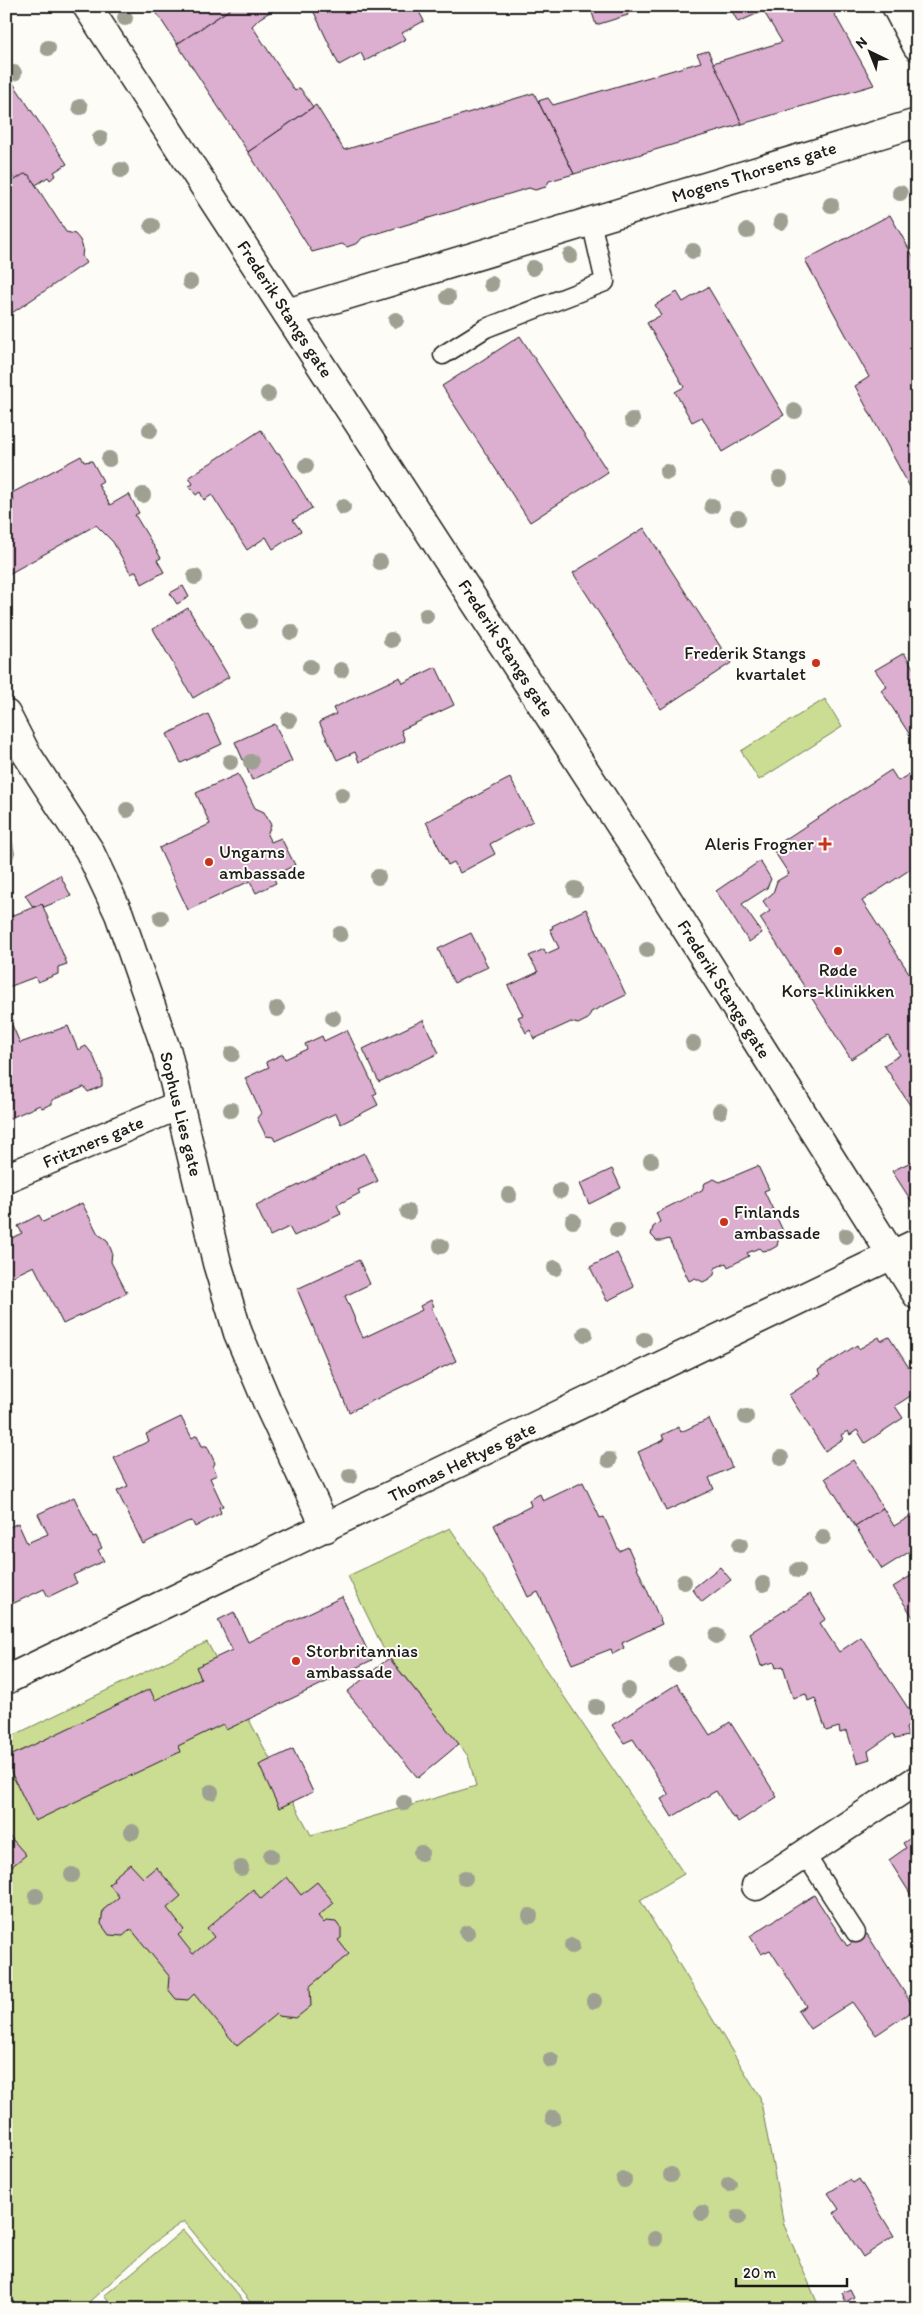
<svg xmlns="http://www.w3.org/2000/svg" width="923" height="2315" font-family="Itim,sans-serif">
<rect width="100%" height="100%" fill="#fdfcf7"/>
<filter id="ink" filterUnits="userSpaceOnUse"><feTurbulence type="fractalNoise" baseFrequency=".02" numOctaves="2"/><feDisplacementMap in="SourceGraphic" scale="10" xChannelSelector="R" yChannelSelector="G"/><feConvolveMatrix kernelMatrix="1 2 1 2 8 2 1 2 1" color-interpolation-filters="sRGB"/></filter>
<g filter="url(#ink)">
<!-- green -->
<g fill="#cadd92" stroke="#737c57">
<path d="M 825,699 L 842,727 L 759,780 L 741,751 Z"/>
<path d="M 450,1528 L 684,1874 L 640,1900 L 760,2097 L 784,2225 L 820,2309 L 256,2309 L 184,2221 L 161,2237 L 90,2301 L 96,2309 L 6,2309 L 6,1739 L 207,1642 L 311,1835 L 476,1786 L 468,1756 L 385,1652 L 348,1576 Z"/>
<path d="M 183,2230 L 250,2309 L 115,2309 L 104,2296 Z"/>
</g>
<!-- building -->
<g fill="#dcaecf" stroke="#1c1c1c">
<path d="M 152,6 L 235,6 L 177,44 Z"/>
<path d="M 235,6 L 280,6 L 260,18 L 252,26 L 295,91 L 300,88 L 313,107 L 248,152 L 177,44 Z"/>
<path d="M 311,6 L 416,6 L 424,21 L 402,33 L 406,39 L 365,61 L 361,53 L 339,65 Z"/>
<path d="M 590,6 L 626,6 L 628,15 L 596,25 Z"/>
<path d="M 729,6 L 775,6 L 738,22 Z"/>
<path d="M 775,6 L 830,6 L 874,85 L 742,124 L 713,63 L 782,42 L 764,12 Z"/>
<path d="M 708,51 L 742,124 L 574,174 L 538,101 L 548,98 L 553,105 L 701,62 L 697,54 Z"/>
<path d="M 13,83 L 67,164 L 54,172 L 56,175 L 50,180 L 48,177 L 36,185 L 27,174 L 15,180 L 6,167 L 6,87 Z"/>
<path d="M 534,93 L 574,174 L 549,181 L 546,187 L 535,190 L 529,188 L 362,238 L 358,243 L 347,247 L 342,244 L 312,252 L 248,152 L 316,105 L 344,150 Z"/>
<path d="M 24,174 L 29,175 L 66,232 L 75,234 L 80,240 L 83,248 L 82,256 L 86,263 L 6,317 L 6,186 Z"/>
<path d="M 890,215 L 917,263 L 917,500 L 855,386 L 869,377 L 805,260 Z"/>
<path d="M 708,287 L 784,415 L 722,452 L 702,417 L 692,422 L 675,392 L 684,387 L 647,323 L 661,315 L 655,305 L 677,292 L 683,302 Z"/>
<path d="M 520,336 L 608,472 L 530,522 L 442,386 Z"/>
<path d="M 261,430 L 277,454 L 279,453 L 312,508 L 293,520 L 301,531 L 273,549 L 266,537 L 247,550 L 212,495 L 204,500 L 200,492 L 196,495 L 189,486 L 193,484 L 189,477 Z"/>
<path d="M 81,456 L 84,462 L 92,461 L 103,481 L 98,484 L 110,505 L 129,494 L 139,513 L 135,515 L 161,558 L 157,560 L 164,572 L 142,584 L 136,571 L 131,574 L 113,542 L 96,525 L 7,575 L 6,505 L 14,501 L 10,494 Z"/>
<path d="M 644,528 L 731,663 L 661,709 L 573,573 Z"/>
<path d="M 183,586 L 189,597 L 177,604 L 170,593 Z"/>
<path d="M 188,608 L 229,677 L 193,698 L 153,629 Z"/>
<path d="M 904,653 L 914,669 L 917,667 L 917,746 L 881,690 L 887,687 L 875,670 Z"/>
<path d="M 436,667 L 454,705 L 401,730 L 405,741 L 359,762 L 355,752 L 337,760 L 319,722 L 336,714 L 333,708 L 400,677 L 403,683 Z"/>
<path d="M 208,714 L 222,744 L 181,763 L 167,734 Z"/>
<path d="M 275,724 L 292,761 L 252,780 L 235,742 Z"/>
<path d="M 917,769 L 917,865 L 862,901 L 917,985 L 917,1116 L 884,1065 L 900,1055 L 888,1036 L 851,1059 L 760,918 L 770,911 L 763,901 L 773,893 L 777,881 L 789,874 L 772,848 L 891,770 L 898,781 Z"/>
<path d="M 238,774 L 255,808 L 264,812 L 271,825 L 267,835 L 271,842 L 281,838 L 295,865 L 273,876 L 276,883 L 256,893 L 250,881 L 188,910 L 159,848 L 210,824 L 196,793 Z"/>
<path d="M 510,778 L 533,821 L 490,844 L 495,854 L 460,873 L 454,862 L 448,865 L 426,822 Z"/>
<path d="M 6,836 L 12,841 L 14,853 L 11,863 L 6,868 Z"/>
<path d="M 760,861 L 771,879 L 767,888 L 742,904 L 762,933 L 749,942 L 716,891 Z"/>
<path d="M 60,875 L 71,896 L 44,907 L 42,904 L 33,907 L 25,895 Z"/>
<path d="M 42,904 L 67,964 L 58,967 L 58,974 L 38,982 L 35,977 L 6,988 L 6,918 Z"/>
<path d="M 586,909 L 626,995 L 591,1012 L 588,1019 L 578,1024 L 571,1022 L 534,1039 L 530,1030 L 526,1033 L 518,1017 L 523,1015 L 508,986 L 538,972 L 529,956 L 544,949 L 546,954 L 559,948 L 550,929 L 553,928 L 552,926 Z"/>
<path d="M 471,933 L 488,967 L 454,983 L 438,949 Z"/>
<path d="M 423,1020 L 439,1053 L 379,1082 L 363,1049 Z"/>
<path d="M 12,1025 L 20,1043 L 68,1026 L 78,1050 L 86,1046 L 93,1055 L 102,1077 L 102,1086 L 88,1092 L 84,1087 L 52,1100 L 52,1104 L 42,1108 L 40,1105 L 6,1120 L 6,1028 Z"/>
<path d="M 347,1030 L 377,1093 L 373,1095 L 378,1105 L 341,1124 L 336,1113 L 275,1141 L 273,1137 L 266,1136 L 257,1118 L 261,1113 L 245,1078 L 269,1067 L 266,1062 L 283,1054 L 285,1059 L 307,1049 L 305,1044 L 322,1036 L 324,1041 Z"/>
<path d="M 364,1153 L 378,1181 L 358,1190 L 360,1193 L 337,1205 L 341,1214 L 294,1236 L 289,1227 L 270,1236 L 256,1206 Z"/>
<path d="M 917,1159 L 917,1200 L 912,1202 L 892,1171 Z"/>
<path d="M 758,1166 L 769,1189 L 764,1191 L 785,1235 L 779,1237 L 777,1246 L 770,1250 L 762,1251 L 759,1248 L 747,1253 L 749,1256 L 728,1267 L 726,1263 L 715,1268 L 714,1275 L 709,1279 L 703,1282 L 695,1278 L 689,1281 L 669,1239 L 662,1241 L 657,1241 L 651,1235 L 653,1227 L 660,1222 L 656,1213 L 702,1190 L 705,1183 L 714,1179 L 720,1182 Z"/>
<path d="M 612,1169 L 621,1188 L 589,1204 L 580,1184 Z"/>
<path d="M 82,1203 L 98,1234 L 107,1240 L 112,1252 L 111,1262 L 127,1293 L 63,1324 L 34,1266 L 11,1277 L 6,1267 L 6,1241 L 22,1233 L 18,1226 L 39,1215 L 43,1222 Z"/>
<path d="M 617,1253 L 634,1287 L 607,1301 L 590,1267 Z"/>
<path d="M 359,1260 L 370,1284 L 345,1296 L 363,1338 L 422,1310 L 420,1306 L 431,1300 L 434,1306 L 431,1307 L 456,1361 L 349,1412 L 297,1289 Z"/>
<path d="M 879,1337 L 881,1341 L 889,1337 L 917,1380 L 917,1384 L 912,1388 L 915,1393 L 895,1406 L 903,1418 L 865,1443 L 857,1430 L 850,1435 L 848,1431 L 841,1435 L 843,1439 L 825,1451 L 789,1395 L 821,1374 L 818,1370 L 857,1345 L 859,1349 Z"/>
<path d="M 181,1417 L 192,1438 L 197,1435 L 202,1446 L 207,1446 L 215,1463 L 213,1467 L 217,1475 L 210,1478 L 223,1506 L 219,1507 L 221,1513 L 195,1527 L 192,1521 L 187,1522 L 143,1544 L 117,1491 L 128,1486 L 114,1458 L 149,1441 L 146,1434 Z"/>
<path d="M 709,1419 L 732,1467 L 709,1478 L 714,1489 L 666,1511 L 638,1452 L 664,1440 L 662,1435 L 679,1427 L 681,1432 Z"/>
<path d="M 853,1460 L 883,1508 L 855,1526 L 825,1478 Z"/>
<path d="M 583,1482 L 600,1518 L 604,1517 L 619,1551 L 628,1547 L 662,1624 L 622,1643 L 624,1648 L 613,1654 L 611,1649 L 572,1664 L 538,1592 L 528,1597 L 494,1525 L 531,1506 L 529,1500 L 540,1494 L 543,1501 Z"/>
<path d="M 74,1497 L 93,1537 L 96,1536 L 102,1548 L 98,1550 L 104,1561 L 73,1575 L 77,1583 L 48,1597 L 44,1589 L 12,1604 L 6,1592 L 6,1529 L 18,1523 L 27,1543 L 48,1534 L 38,1514 Z"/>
<path d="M 883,1508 L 894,1526 L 917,1512 L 917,1547 L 882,1569 L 855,1526 Z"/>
<path d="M 720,1567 L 731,1580 L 702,1602 L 692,1589 Z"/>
<path d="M 917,1572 L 917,1623 L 893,1587 Z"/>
<path d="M 810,1594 L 826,1619 L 820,1623 L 839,1652 L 861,1637 L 916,1720 L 906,1728 L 908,1736 L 895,1739 L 893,1734 L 868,1751 L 870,1759 L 857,1763 L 847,1731 L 840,1733 L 839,1727 L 826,1731 L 815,1698 L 808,1701 L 806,1694 L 793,1698 L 783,1666 L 776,1668 L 774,1662 L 761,1666 L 750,1633 Z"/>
<path d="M 342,1597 L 372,1660 L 226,1730 L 223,1724 L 178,1746 L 180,1752 L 35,1821 L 6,1762 L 6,1758 L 150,1689 L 155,1700 L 201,1678 L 196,1667 L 232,1650 L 218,1620 L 234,1612 L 248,1642 Z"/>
<path d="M 389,1658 L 459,1744 L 418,1778 L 347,1692 Z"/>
<path d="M 677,1684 L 710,1735 L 730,1722 L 777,1797 L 738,1822 L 735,1817 L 733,1818 L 716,1791 L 672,1817 L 661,1799 L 669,1795 L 633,1739 L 624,1743 L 612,1725 Z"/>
<path d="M 293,1749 L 313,1792 L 279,1808 L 259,1765 Z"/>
<path d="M 6,1832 L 26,1855 L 6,1871 Z"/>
<path d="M 917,1834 L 917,1895 L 913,1898 L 889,1860 L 906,1848 L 903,1843 Z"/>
<path d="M 130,1864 L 143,1878 L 156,1867 L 181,1896 L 167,1908 L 184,1930 L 178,1935 L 193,1954 L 214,1937 L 207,1928 L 253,1889 L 261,1899 L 287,1877 L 301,1895 L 317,1882 L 334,1903 L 318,1916 L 324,1923 L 326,1921 L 336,1922 L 341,1929 L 341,1938 L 338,1940 L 349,1954 L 310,1986 L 311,2006 L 296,2018 L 278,2016 L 276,2014 L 237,2046 L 194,1994 L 188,2000 L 176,1999 L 168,1989 L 169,1976 L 131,1929 L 123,1936 L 109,1935 L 101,1924 L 103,1910 L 119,1897 L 109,1884 L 114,1880 L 113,1878 Z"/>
<path d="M 814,1895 L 847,1946 L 867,1934 L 915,2009 L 876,2035 L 852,2002 L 810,2029 L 798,2011 L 806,2006 L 770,1950 L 761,1954 L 750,1936 Z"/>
<path d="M 850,2179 L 853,2183 L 859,2179 L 894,2236 L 863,2257 L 834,2213 L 839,2209 L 828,2193 Z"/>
<path d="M 850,2289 L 854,2297 L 846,2302 L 842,2293 Z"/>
</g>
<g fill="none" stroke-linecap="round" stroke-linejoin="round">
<!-- service casing -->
<g stroke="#1c1c1c" stroke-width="21">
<g id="service">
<path d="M 443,355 L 486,328 L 605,282 L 591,221"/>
<path d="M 805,1854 L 856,1933"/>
</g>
</g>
<!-- minor casing -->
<g stroke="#1c1c1c" stroke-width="31">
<g id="minor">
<path d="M 87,6 L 632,843 L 917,1295"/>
<path d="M 896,6 L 917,46"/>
<path d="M 287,313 L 917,123"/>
<path d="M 6,714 L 26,753 L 89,850 L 119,914 L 167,1052 L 217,1263 L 238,1333 L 268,1404 L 326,1528"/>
<path d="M 6,1178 L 179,1105"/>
<path d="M 6,1680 L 917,1243"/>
<path d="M 756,1886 L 917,1780"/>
</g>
</g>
<!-- service -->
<use href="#service" stroke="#fdfcf7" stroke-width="18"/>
<!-- minor -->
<use href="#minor" stroke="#fdfcf7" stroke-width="28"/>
</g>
<!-- trees -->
<g fill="#9ea192">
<circle cx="125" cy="18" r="8"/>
<circle cx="48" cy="48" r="8"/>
<circle cx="14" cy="73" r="8"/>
<circle cx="80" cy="107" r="8"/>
<circle cx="100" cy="138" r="8"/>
<circle cx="121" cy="170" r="8"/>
<circle cx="900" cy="193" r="8"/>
<circle cx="831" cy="205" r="8"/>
<circle cx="781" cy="222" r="8"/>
<circle cx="152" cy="226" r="8"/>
<circle cx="747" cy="231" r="8"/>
<circle cx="693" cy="251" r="8"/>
<circle cx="570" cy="256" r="8"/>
<circle cx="533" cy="268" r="8"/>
<circle cx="190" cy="282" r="8"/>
<circle cx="491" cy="284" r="8"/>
<circle cx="448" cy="297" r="8"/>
<circle cx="396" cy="320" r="8"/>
<circle cx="268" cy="394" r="8"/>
<circle cx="795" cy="411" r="8"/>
<circle cx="632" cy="420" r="8"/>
<circle cx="150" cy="430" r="8"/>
<circle cx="109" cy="459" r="8"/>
<circle cx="306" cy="466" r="8"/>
<circle cx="667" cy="472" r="8"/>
<circle cx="780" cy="479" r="8"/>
<circle cx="143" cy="495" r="8"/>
<circle cx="712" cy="506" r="8"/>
<circle cx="343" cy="507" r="8"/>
<circle cx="738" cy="518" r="8"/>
<circle cx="380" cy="562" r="8"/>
<circle cx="195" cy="577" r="8"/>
<circle cx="426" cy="616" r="8"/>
<circle cx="249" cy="621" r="8"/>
<circle cx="291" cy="632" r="8"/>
<circle cx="391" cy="640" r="8"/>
<circle cx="310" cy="667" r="8"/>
<circle cx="341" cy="670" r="8"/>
<circle cx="289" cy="720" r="8"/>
<circle cx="230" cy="762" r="8"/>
<circle cx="251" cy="762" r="8"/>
<circle cx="342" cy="795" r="8"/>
<circle cx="127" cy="810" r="8"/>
<circle cx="378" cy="877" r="8"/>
<circle cx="575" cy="889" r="8"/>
<circle cx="161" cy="918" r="8"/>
<circle cx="340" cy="934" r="8"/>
<circle cx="647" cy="950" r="8"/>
<circle cx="277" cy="1009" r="8"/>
<circle cx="333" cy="1018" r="8"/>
<circle cx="693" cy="1043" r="8"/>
<circle cx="232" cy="1054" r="8"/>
<circle cx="231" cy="1110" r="8"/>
<circle cx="720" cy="1111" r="8"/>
<circle cx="651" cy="1161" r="8"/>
<circle cx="560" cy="1191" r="8"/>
<circle cx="509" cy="1195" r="8"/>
<circle cx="408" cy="1212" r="8"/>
<circle cx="573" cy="1221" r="8"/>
<circle cx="617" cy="1230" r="8"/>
<circle cx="846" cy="1236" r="8"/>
<circle cx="441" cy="1246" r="8"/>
<circle cx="555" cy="1268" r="8"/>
<circle cx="585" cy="1334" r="8"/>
<circle cx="644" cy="1340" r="8"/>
<circle cx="746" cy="1417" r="8"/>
<circle cx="781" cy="1458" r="8"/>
<circle cx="609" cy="1460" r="8"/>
<circle cx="350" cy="1476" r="8"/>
<circle cx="823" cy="1537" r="8"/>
<circle cx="740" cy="1545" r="8"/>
<circle cx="798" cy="1570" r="8"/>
<circle cx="684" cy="1582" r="8"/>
<circle cx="763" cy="1584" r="8"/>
<circle cx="717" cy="1636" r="8"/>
<circle cx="677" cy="1664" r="8"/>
<circle cx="628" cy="1690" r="8"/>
<circle cx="596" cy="1707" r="8"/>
<circle cx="211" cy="1792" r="8"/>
<circle cx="404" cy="1803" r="8"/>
<circle cx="132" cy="1832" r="8"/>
<circle cx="421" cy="1853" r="8"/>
<circle cx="271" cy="1856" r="8"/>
<circle cx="241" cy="1868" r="8"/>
<circle cx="72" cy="1875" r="8"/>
<circle cx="465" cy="1878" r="8"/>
<circle cx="36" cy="1896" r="8"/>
<circle cx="530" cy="1916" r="8"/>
<circle cx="467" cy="1933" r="8"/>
<circle cx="572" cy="1946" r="8"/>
<circle cx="594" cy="2001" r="8"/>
<circle cx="551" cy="2060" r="8"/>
<circle cx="553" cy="2118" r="8"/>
<circle cx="671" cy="2175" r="8"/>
<circle cx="624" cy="2180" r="8"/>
<circle cx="729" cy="2184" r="8"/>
<circle cx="702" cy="2213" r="8"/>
<circle cx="739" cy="2217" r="8"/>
<circle cx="655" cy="2239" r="8"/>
</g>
</g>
<!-- markers -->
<g fill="#c8321e" stroke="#fdfcf7" stroke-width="2">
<circle cx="816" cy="663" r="5"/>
<path d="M822.5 836.5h5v5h5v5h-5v5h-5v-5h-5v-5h5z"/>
<circle cx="209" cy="862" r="5"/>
<circle cx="838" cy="951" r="5"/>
<circle cx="724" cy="1222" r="5"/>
<circle cx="296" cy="1661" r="5"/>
</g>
<g text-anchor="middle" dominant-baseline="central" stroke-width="4" stroke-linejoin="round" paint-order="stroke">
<!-- street labels -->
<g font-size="18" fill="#1c1c1c" stroke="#fdfcf7">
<text transform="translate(754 172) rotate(-17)">Mogens Thorsens gate</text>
<text transform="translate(285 309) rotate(57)">Frederik Stangs gate</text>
<text transform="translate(506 648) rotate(57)">Frederik Stangs gate</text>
<text transform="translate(724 989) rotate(58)">Frederik Stangs gate</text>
<text transform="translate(181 1114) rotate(76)">Sophus Lies gate</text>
<text transform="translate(93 1142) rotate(-23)">Fritzners gate</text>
<text transform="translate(462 1462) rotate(-26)">Thomas Heftyes gate</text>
</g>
<!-- poi labels -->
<g font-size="18" fill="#1c1c1c" stroke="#fdfcf7" text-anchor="start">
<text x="806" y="653" text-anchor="end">Frederik Stangs<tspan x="806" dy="21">kvartalet</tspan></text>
<text x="814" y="844" text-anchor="end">Aleris Frogner</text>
<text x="219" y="852">Ungarns<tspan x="219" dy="21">ambassade</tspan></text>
<text x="838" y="970" text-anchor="middle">Røde<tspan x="838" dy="21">Kors-klinikken</tspan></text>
<text x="734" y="1212">Finlands<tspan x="734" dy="21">ambassade</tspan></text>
<text x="306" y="1651">Storbritannias<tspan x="306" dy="21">ambassade</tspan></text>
</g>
</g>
<!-- margin -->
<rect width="923" height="2315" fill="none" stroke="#fdfcf7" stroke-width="25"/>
<rect x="12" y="12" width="898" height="2290" fill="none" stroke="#1c1c1c" stroke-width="2" filter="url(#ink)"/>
<!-- north arrow -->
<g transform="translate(870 52) rotate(317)" stroke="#fdfcf7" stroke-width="4" paint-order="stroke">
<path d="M0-4L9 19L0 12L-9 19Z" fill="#1c1c1c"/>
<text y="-8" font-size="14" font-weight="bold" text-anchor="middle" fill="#1c1c1c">N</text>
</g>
<!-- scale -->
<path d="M736 2278v8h111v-8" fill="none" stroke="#1c1c1c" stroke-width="2.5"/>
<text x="743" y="2278" font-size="15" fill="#1c1c1c" stroke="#fdfcf7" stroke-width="4" paint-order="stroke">20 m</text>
</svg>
